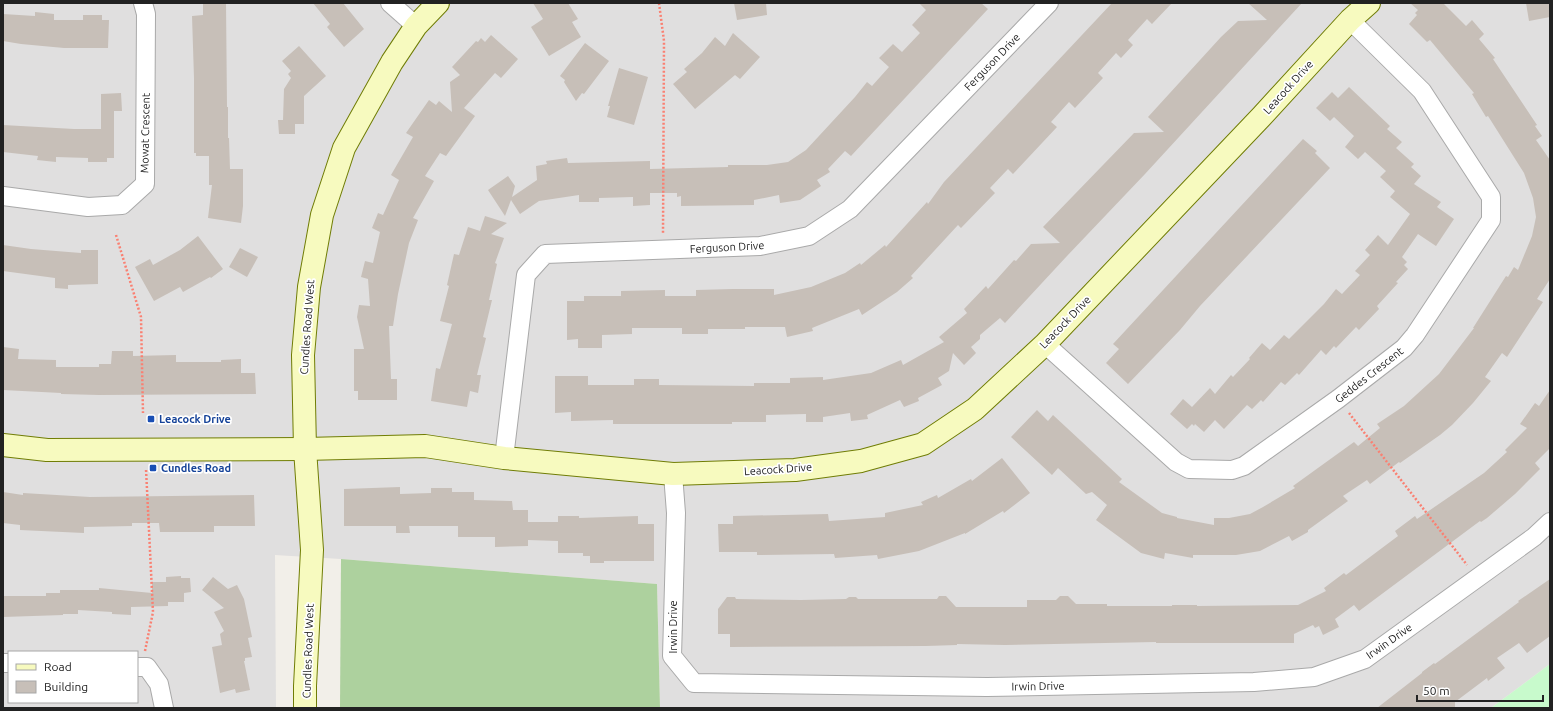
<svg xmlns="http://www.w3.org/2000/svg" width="1553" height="711" font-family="Ubuntu,sans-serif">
<rect width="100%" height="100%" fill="#f2efe9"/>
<!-- residential -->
<path fill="#e0dfdf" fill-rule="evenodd" d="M 3,3 L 1550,3 L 1550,664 L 1491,708 L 660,708 L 657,584 L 341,559 L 275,555 L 276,708 L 3,708 ZM 9,652 L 137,652 L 137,702 L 9,702 Z"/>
<!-- forest -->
<path fill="#add19e" d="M 341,559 L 657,584 L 660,708 L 340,708 Z"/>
<!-- park -->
<path fill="#c8facc" d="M 1550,664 L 1550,708 L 1491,708 Z"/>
<!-- building -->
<g fill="#c7bfb8">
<path d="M 203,3 L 226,3 L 227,107 L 228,107 L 228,138 L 229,138 L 230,169 L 243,169 L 243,206 L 241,223 L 208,218 L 212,185 L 209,185 L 209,156 L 196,156 L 196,153 L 194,153 L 194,78 L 192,16 L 203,15 Z"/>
<path d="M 313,3 L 343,3 L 364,29 L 344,47 L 327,27 L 330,24 Z"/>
<path d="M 533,3 L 568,3 L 578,19 L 572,22 L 581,37 L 549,56 L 531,27 L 543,19 Z"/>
<path d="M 734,3 L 766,3 L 767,15 L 737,20 Z"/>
<path d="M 919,3 L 981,3 L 988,9 L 851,156 L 845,151 L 828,169 L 830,172 L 817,180 L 821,186 L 800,200 L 780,203 L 779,195 L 754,200 L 754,205 L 681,206 L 681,196 L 677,197 L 677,193 L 650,193 L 650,205 L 633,206 L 633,197 L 599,198 L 599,202 L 579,202 L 579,195 L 539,201 L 520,214 L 511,200 L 505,216 L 488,190 L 508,176 L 515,186 L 512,197 L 537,180 L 536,166 L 547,164 L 546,161 L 567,158 L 568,163 L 650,161 L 650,169 L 728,167 L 728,165 L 767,165 L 788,162 L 806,150 L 855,97 L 867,82 L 872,86 L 889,67 L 879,58 L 893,44 L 902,52 L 920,33 L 912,25 L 926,10 Z"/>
<path d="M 1112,3 L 1172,3 L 1152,24 L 1147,19 L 1128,40 L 1133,45 L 1121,58 L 1116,53 L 1098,73 L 1103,78 L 1075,108 L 1069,102 L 1051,122 L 1057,127 L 1013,174 L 1008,169 L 990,188 L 995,193 L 961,228 L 958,225 L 911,276 L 913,278 L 897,292 L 862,315 L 859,309 L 812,328 L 813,331 L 787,337 L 785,327 L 745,327 L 745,329 L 708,329 L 708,334 L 682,334 L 682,328 L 632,328 L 632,334 L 602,335 L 602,348 L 578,348 L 578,339 L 567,340 L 567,301 L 584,301 L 584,296 L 621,296 L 621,291 L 665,290 L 665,296 L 696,296 L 696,290 L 733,289 L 774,289 L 774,295 L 811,287 L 845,273 L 860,263 L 861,265 L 885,245 L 886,247 L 927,202 L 928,204 L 944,182 Z"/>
<path d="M 1248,3 L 1302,3 L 1145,174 L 1067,256 L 1005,323 L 1000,318 L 980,335 L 980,339 L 971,347 L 976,353 L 964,365 L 953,353 L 949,371 L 938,378 L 942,385 L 918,398 L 919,401 L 904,407 L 900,400 L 867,415 L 868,419 L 851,421 L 850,413 L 823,417 L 823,422 L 806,422 L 806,414 L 766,415 L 766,422 L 732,422 L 732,424 L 613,424 L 613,420 L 571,421 L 571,412 L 555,413 L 555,376 L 588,376 L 588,385 L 634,385 L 634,379 L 659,379 L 659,385 L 754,386 L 754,383 L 790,383 L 790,378 L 823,377 L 823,380 L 871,373 L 901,360 L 903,365 L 944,342 L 939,337 L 967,313 L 964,309 L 986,286 L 988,289 L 1014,260 L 1016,261 L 1031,244 L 1060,243 L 1043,227 L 1134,133 L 1164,132 L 1148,117 L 1221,37 L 1238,21 L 1267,20 Z"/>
<path d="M 1410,3 L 1443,3 L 1466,26 L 1472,20 L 1484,34 L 1479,39 L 1495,58 L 1493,59 L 1537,125 L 1535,126 L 1542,136 L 1536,140 L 1550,160 L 1550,279 L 1537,299 L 1543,302 L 1507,357 L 1502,353 L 1485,377 L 1491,381 L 1473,403 L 1452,425 L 1440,435 L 1400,463 L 1399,462 L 1370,484 L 1367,480 L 1343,496 L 1348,501 L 1308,530 L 1308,532 L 1292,541 L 1289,536 L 1260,551 L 1236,555 L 1193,555 L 1193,558 L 1165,553 L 1164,559 L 1141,553 L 1096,520 L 1107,505 L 1092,492 L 1086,494 L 1058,468 L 1052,475 L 1011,437 L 1037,410 L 1048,421 L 1053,415 L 1122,479 L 1119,482 L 1162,513 L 1177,517 L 1177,518 L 1214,525 L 1214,518 L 1229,518 L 1250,514 L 1263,507 L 1295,488 L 1293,486 L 1354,442 L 1358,446 L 1380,428 L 1377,424 L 1404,406 L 1439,374 L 1474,328 L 1473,328 L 1506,276 L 1508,277 L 1514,267 L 1518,270 L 1532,236 L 1536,217 L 1533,198 L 1524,173 L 1488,116 L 1486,117 L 1472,94 L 1474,93 L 1430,40 L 1427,42 L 1409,24 L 1417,15 L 1415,13 L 1418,10 Z"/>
<path d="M 1526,3 L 1550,3 L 1550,17 L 1529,21 Z"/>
<path d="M 35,12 L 54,14 L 54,20 L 83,20 L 83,15 L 102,15 L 102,20 L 109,20 L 108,48 L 64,48 L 21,44 L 3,41 L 3,14 L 35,16 Z"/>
<path d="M 733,33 L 760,57 L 740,79 L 735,75 L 695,109 L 673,84 L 687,72 L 684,69 L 702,53 L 715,37 L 725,46 Z"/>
<path d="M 491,35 L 518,59 L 501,78 L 495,73 L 464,108 L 475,116 L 446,156 L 440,153 L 425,176 L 434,181 L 413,218 L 418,220 L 409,243 L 398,294 L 393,326 L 389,326 L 391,379 L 397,379 L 397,400 L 358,400 L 358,391 L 354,391 L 354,349 L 364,349 L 357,317 L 359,305 L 370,306 L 368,279 L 361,277 L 365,261 L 373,263 L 380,232 L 372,228 L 378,213 L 383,215 L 399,180 L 391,175 L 413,137 L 406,133 L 429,100 L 436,105 L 439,101 L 452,112 L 450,82 L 460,75 L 452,67 L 476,41 L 478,42 L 481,38 L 485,42 Z"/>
<path d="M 585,43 L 609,61 L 584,94 L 582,93 L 576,101 L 564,82 L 565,80 L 560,76 Z"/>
<path d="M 299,46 L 326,76 L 304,96 L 304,124 L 295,124 L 295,134 L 279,134 L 278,120 L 283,120 L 284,89 L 291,78 L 288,74 L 291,71 L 282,61 Z"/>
<path d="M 619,68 L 648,77 L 634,125 L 607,117 L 610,106 L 608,106 Z"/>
<path d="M 1349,87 L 1390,126 L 1387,129 L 1402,142 L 1396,148 L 1414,164 L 1411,167 L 1421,176 L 1414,184 L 1441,202 L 1437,207 L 1454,219 L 1436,246 L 1418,234 L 1402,257 L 1407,262 L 1404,265 L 1408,269 L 1396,282 L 1398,283 L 1377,306 L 1379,309 L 1359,330 L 1356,327 L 1336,348 L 1334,346 L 1326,355 L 1321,350 L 1299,375 L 1297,373 L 1285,385 L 1281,382 L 1263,402 L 1261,400 L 1252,409 L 1247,405 L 1224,429 L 1215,420 L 1204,432 L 1195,424 L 1194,426 L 1192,424 L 1187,429 L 1170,414 L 1183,399 L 1192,407 L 1210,388 L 1215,394 L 1231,375 L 1233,377 L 1250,359 L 1249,358 L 1262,343 L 1270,350 L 1284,335 L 1289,339 L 1324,304 L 1336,289 L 1342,294 L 1360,275 L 1355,271 L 1370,255 L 1365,250 L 1378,235 L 1388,245 L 1410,214 L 1390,197 L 1395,191 L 1380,177 L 1386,171 L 1365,152 L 1358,159 L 1345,147 L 1354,136 L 1334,117 L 1330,121 L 1316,108 L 1332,92 L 1338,98 Z"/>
<path d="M 121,93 L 122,111 L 114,111 L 114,158 L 107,158 L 107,162 L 88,162 L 88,158 L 56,157 L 56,162 L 37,160 L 38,156 L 3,152 L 3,125 L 74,129 L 101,129 L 101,94 Z"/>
<path d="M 1303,139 L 1317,151 L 1315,153 L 1330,168 L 1200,306 L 1180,330 L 1128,384 L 1106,363 L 1119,349 L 1113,344 Z"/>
<path d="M 485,216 L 507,223 L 491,234 L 504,238 L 495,263 L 497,264 L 489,300 L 492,300 L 483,337 L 486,338 L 477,375 L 481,375 L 478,393 L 470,391 L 467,407 L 431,401 L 436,368 L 440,369 L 452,324 L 440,321 L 449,286 L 447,285 L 454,254 L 459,255 L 468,227 L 480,231 Z"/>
<path d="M 198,236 L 223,269 L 211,278 L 210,277 L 183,292 L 180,287 L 154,301 L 135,267 L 150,259 L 153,265 L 180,250 Z"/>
<path d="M 3,245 L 31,249 L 81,253 L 81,250 L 98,250 L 98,284 L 68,285 L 68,289 L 55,288 L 55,278 L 3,271 Z"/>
<path d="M 240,248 L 258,257 L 247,277 L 229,267 Z"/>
<path d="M 3,347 L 19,349 L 18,359 L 56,360 L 56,367 L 99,367 L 99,364 L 111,364 L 112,351 L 133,351 L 133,356 L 176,355 L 176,362 L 221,362 L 221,360 L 241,359 L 241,373 L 255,373 L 256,394 L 99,395 L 61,394 L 61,393 L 3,390 Z"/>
<path d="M 1550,390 L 1550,448 L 1535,463 L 1540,469 L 1515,494 L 1487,518 L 1481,522 L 1480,521 L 1359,611 L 1354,605 L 1335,619 L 1339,627 L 1323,635 L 1319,626 L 1315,628 L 1313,625 L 1294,634 L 1294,643 L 1156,643 L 1156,642 L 1005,645 L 957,644 L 957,645 L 926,646 L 730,647 L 730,634 L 718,634 L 718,609 L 727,597 L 735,597 L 736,599 L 801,600 L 846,599 L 849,597 L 856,597 L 858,599 L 937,599 L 939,596 L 946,596 L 956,607 L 1027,607 L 1027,600 L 1056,600 L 1060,596 L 1068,596 L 1076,604 L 1107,604 L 1107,606 L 1172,606 L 1172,605 L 1197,605 L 1197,606 L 1298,605 L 1326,591 L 1324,588 L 1344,573 L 1346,575 L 1398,536 L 1395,531 L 1415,516 L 1417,519 L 1484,473 L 1507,452 L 1505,450 L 1527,428 L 1520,424 L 1535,403 L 1539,406 Z"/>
<path d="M 1002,458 L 1030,493 L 1004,513 L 1003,511 L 965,534 L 965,533 L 919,551 L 878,559 L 877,555 L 835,558 L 834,554 L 757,555 L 757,552 L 719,552 L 718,524 L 733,524 L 733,516 L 828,514 L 829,521 L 885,517 L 885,513 L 923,505 L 921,502 L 937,495 L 938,498 L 971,479 L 972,481 Z"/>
<path d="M 400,487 L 400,494 L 431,493 L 431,488 L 452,488 L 452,492 L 474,492 L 474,500 L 512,501 L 513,510 L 528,510 L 528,522 L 558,522 L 558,516 L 579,516 L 579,518 L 638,516 L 638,524 L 654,524 L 654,561 L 604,561 L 604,563 L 590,563 L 590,556 L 583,556 L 583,553 L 558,553 L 558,541 L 528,540 L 528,546 L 495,547 L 495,537 L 458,537 L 458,526 L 409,526 L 410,533 L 396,533 L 396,526 L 344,526 L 344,489 Z"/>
<path d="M 3,492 L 23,495 L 23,493 L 90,497 L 254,495 L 255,526 L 214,526 L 214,532 L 160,532 L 159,523 L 132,523 L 132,526 L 84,527 L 84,533 L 20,530 L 20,525 L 3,523 Z"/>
<path d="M 181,576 L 181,578 L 190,578 L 191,592 L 184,593 L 184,602 L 168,602 L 168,606 L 131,607 L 131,615 L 112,614 L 112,612 L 78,610 L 78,614 L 63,614 L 63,615 L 3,617 L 3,596 L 46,596 L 46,593 L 60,593 L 60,590 L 99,590 L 99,588 L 152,593 L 152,582 L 166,582 L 166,577 Z"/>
<path d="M 213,577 L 228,589 L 237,585 L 244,599 L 252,637 L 248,638 L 252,657 L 245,658 L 245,661 L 244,661 L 250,690 L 236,693 L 235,689 L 220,693 L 212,647 L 222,645 L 220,634 L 224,631 L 214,612 L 224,608 L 202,590 Z"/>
<path d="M 1550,579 L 1550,636 L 1527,653 L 1519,643 L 1497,658 L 1505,668 L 1488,681 L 1487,678 L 1455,702 L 1455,708 L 1377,708 L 1422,673 L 1422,672 L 1434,663 L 1435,664 L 1519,602 L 1518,601 Z"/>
</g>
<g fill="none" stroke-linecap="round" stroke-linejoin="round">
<!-- street casing -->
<g stroke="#a9a9a9" stroke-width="20">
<g id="street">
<path d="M 390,3 L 416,26"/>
<path d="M 3,196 L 88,207 L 122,205 L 145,184 L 146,14 L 143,3"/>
<path d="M 1045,344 L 1176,462 L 1189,469 L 1232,470 L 1244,466 L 1338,399 L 1404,348 L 1415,335 L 1491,220 L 1491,197 L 1422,91 L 1350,20"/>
<path d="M 504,458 L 526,275 L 545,254 L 760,246 L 809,236 L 850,209 L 1049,3"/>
<path d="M 673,474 L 676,513 L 672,656 L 694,683 L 987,687 L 1254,682 L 1314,677 L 1365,659 L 1534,537 L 1550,522"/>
<path d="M 3,663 L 9,663"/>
<path d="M 137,667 L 147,667 L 159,684 L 164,708"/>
</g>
</g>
<!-- secondary casing -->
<g stroke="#707d05" stroke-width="24">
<g id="secondary">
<path d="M 3,445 L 47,450 L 305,449 L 425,446 L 504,458 L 673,474 L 795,470 L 861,461 L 923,444 L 975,409 L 1045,344 L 1262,116 L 1350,20 L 1369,3"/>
<path d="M 305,708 L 305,686 L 312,550 L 305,449 L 303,355 L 309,287 L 322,215 L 344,148 L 392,62 L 416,26 L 438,3"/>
</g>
</g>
<!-- path -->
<g stroke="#fa8072" stroke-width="2.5" stroke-dasharray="2 2" stroke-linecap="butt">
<path d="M 659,3 L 664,41 L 663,233"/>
<path d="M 116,235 L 141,317 L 143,413"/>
<path d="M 1349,413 L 1467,565"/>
<path d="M 145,651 L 153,612 L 146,469"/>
</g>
<!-- street -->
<use href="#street" stroke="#fff" stroke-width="18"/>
<!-- secondary -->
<use href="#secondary" stroke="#f7fabf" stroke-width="22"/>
</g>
<!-- markers -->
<g fill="#1a4fb4" stroke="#fff" stroke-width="1.5">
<rect x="147" y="415" width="8" height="8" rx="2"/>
<rect x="149" y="464" width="8" height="8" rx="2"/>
</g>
<g text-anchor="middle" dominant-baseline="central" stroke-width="3.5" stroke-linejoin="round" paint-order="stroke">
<!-- street labels -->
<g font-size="11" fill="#222" stroke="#fff">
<text transform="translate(992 62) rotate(-46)">Ferguson Drive</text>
<text transform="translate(1288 87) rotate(-48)">Leacock Drive</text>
<text transform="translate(145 133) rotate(-89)">Mowat Crescent</text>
<text transform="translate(727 247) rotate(-3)">Ferguson Drive</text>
<text transform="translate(1065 322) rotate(-46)">Leacock Drive</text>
<text transform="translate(307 327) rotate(-86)">Cundles Road West</text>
<text transform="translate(1369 375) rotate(-38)">Geddes Crescent</text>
<text transform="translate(778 469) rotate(-4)">Leacock Drive</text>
<text transform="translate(673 627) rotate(-90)">Irwin Drive</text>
<text transform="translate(1389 641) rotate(-35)">Irwin Drive</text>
<text transform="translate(308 651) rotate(-88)">Cundles Road West</text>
<text transform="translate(1038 686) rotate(-1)">Irwin Drive</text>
</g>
<!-- transit labels -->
<g font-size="11" font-weight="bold" fill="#164399" stroke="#fff" text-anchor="start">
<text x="159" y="419">Leacock Drive</text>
<text x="161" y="468">Cundles Road</text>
</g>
</g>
<!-- border -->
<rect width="1553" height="711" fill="none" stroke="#222222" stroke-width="8"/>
<!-- legend -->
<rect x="8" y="651" width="130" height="52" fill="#ffffff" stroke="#a7a7a7"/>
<rect x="16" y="664" width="20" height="6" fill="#f7fabf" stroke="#a7a7a7"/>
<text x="44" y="671" font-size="12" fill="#222222">Road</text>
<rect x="16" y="681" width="20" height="12" fill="#c7bfb8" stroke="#a7a7a7"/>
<text x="44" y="691" font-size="12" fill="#222222">Building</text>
<!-- scale -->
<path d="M1417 695v6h126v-6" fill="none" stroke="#222222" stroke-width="2"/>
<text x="1423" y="695" font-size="12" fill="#222222" stroke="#ffffff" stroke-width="3" paint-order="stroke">50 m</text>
</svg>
